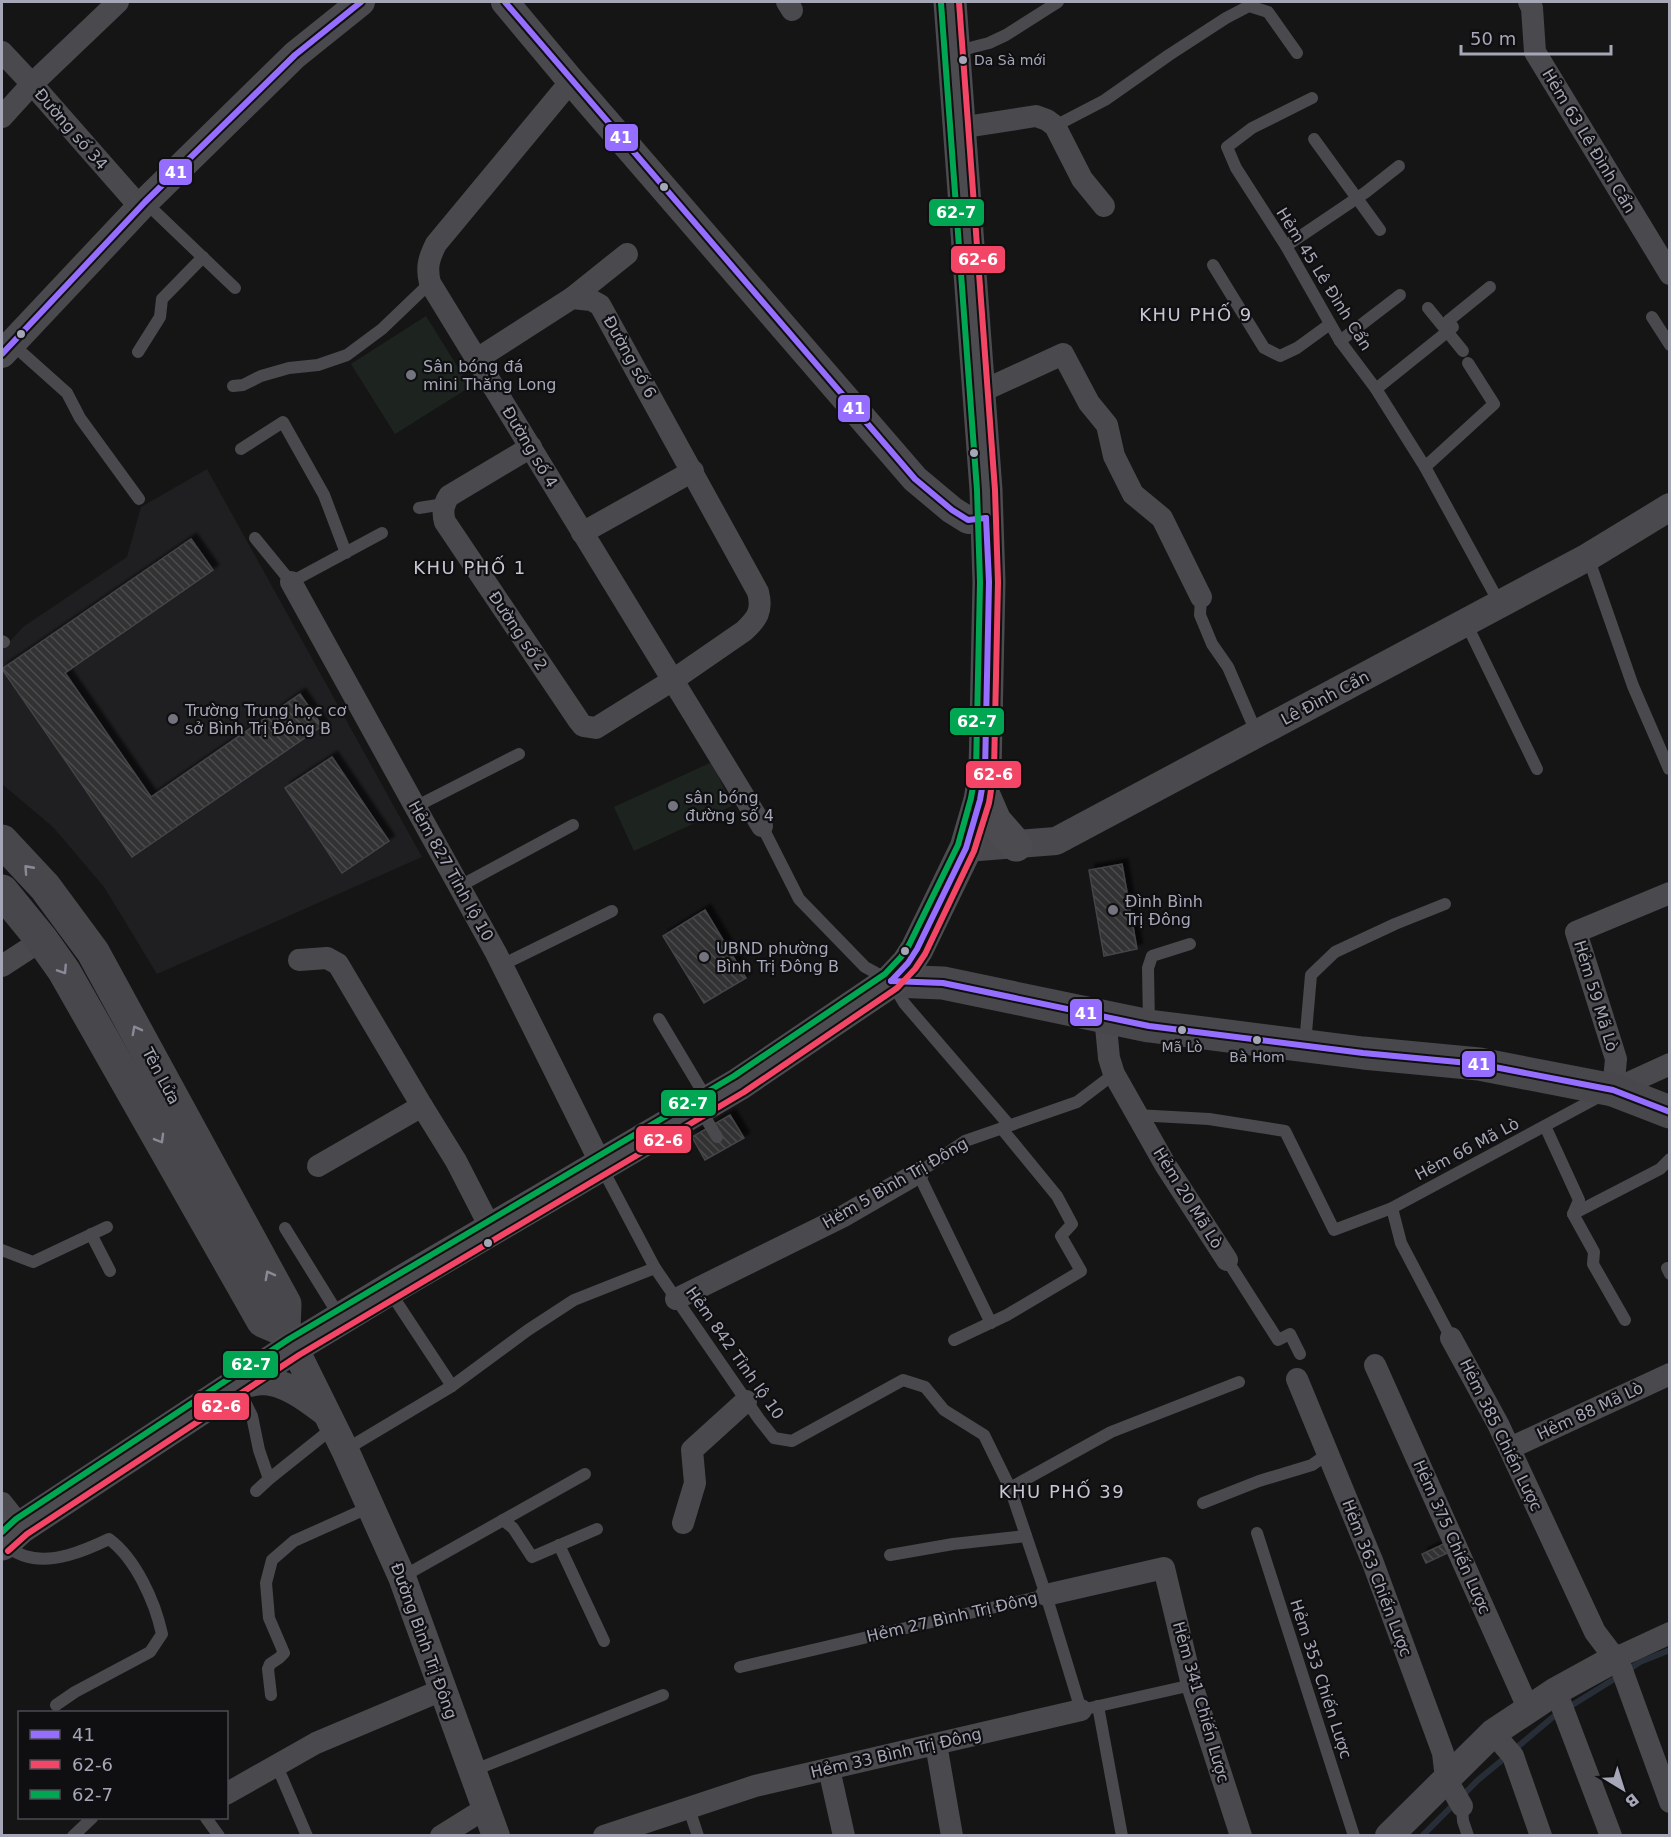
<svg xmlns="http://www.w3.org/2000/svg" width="1671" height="1837" font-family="'DejaVu Sans',sans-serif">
<defs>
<pattern id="building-back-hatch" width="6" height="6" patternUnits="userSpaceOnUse" patternTransform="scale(1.5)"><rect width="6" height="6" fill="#313133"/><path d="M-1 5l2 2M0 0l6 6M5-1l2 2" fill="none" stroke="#4c4c4e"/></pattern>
<filter id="shadow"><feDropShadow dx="5.5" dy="-5.5" stdDeviation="1.5" flood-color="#0009"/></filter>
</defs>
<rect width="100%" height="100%" fill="#151515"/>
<!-- built -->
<path fill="#1f1f21" d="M 207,469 L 422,857 L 157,974 L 104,887 L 53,827 L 2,784 L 2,650 L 23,627 L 127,557 L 141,507 Z"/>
<!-- grass -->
<g fill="#1d241f">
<path d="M 426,316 L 470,387 L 395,434 L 351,364 Z"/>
<path d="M 712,762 L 732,806 L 634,851 L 614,807 Z"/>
</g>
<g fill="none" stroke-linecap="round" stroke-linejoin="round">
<!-- stream -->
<g stroke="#272e38" stroke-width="6">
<path d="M 1628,1670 L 1640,1662 L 1670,1650"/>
<path d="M 1515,1749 L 1553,1717 L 1619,1676"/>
<path d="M 1422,1836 L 1478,1780 L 1507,1756"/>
</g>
</g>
<!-- building -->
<g fill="url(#building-back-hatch)" stroke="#444449" stroke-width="1.5" filter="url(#shadow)">
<path d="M 191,539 L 213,570 L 65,673 L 151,797 L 300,694 L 322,726 L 132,857 L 2,669 Z"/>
<path d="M 332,757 L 389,841 L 342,873 L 285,788 Z"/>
<path d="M 1122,864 L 1137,949 L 1104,956 L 1089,870 Z"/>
<path d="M 705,910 L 746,978 L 704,1003 L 663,936 Z"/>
<path d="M 730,1115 L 744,1138 L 705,1160 L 692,1137 Z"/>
<path d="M 1448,1542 L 1452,1551 L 1426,1563 L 1422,1554 Z"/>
</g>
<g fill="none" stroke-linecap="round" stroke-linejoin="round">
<!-- service -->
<g stroke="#49494e" stroke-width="12">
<path d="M 954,52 L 989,43 L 1006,35 L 1058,2"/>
<path d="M 1312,98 L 1252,128 L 1227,147 L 1236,168 L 1286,246 L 1340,341 L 1376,389 L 1425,467 L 1500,604"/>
<path d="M 1055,126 L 1105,100 L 1169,55 L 1226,18 L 1249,6 L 1268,12 L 1297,53"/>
<path d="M 1314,139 L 1380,230"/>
<path d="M 145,202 L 235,288"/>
<path d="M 1286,246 L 1366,192 L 1399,166"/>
<path d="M 1213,265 L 1264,348 L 1280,356 L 1297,348 L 1330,324"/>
<path d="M 1428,308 L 1463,351"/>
<path d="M 1652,317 L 1670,345"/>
<path d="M 1340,341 L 1400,295"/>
<path d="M 11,343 L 67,393 L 80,418 L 139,499"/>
<path d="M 138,352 L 160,317 L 162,299 L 203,257"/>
<path d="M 233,386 L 243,385 L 261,376 L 289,368 L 318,365 L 347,355 L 382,329 L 430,283"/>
<path d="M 1376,389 L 1447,332 L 1453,327 L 1448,321 L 1490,287"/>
<path d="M 241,449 L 283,422 L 324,495 L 346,553"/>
<path d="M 1425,467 L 1494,404 L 1468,363"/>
<path d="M 419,508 L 444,504"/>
<path d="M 255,538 L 291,582 L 382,533"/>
<path d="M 1588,557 L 1633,686 L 1669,769"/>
<path d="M 1201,597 L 1200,615 L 1212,644 L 1228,667 L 1257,734"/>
<path d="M 1466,623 L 1537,769"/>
<path d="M 2,641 L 4,642"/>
<path d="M 415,807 L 519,754"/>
<path d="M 762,826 L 799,899 L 865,967 L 891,981 L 904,1003 L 1009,1125"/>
<path d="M 460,886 L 573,825"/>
<path d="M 502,965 L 612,911"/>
<path d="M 659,1019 L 708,1101"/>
<path d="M 1149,1025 L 1148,968 L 1152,956 L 1190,944"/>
<path d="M 1305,1044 L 1311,975 L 1335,952 L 1395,924 L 1445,904"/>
<path d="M 700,1109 L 717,1137"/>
<path d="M 1136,1115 L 1209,1119 L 1285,1131 L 1334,1230 L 1392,1208 L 1604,1094"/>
<path d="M 1545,1126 L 1579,1200 L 1573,1214 L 1594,1252 L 1593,1264 L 1625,1320"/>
<path d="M 601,1166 L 655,1268 L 759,1419 L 774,1438 L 792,1441 L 903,1380 L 925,1387 L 944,1410 L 984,1435 L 1010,1488 L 1046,1595 L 1081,1710 L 1192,1685"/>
<path d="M 1392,1208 L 1401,1243 L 1451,1338"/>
<path d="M 1573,1214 L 1660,1169 L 1670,1159"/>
<path d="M 285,1228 L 340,1317"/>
<path d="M 91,1234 L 110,1271"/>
<path d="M 2,1250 L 33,1262 L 107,1227"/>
<path d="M 1227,1260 L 1278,1340 L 1290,1334 L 1300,1354"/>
<path d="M 1667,1268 L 1670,1274"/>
<path d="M 390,1292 L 452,1386"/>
<path d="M 991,1323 L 918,1173 L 965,1141 L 1077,1102 L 1114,1074"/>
<path d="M 954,1340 L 1007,1315 L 1081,1271 L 1061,1236 L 1072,1224 L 1057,1196 L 1002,1129"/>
<path d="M 237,1386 L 252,1416 L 259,1450 L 269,1479 L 256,1491"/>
<path d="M 345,1450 L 452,1386 L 528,1330 L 574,1300 L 655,1268"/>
<path d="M 269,1479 L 334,1427"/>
<path d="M 1010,1488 L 1111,1432 L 1239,1382"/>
<path d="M 1203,1503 L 1259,1481 L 1312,1465 L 1329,1453"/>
<path d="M 503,1520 L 513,1528 L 532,1557 L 597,1529"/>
<path d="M 1257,1533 L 1354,1836"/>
<path d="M 559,1545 L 604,1641"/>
<path d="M 3,1546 C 11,1549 18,1554 25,1556 C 52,1565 86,1550 109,1539 C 136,1559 155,1602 162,1634 L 150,1652 L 75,1692 L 56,1705"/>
<path d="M 890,1555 L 953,1544 L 1026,1536"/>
<path d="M 402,1577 L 585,1474"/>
<path d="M 740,1667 L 1046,1595"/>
<path d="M 271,1695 L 268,1669 L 270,1664 L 279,1658 L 284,1653 L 269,1618 L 266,1583 L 272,1560 L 294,1541 L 370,1507"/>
<path d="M 1098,1706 L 1122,1836"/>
<path d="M 277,1766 L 307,1836"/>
<path d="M 472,1771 L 663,1695"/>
<path d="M 1462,1806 L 1463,1821 L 1468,1836"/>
<path d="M 689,1809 L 698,1836"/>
<path d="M 206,1818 L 219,1836"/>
<path d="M 73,1836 L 92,1818"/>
</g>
<!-- minor -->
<g stroke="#49494e" stroke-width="22">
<path d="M 787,2 L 792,10"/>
<path d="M 1529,2 L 1532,8 L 1535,52 L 1670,274"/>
<path d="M 2,52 L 32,84 L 140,207"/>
<path d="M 571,81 L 436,244 C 429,258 426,267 430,283 L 762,826"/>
<path d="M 2,117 L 32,84 L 118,2"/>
<path d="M 959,128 L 1036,116 L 1047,120 L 1055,126 L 1082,179 L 1104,206"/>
<path d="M 572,298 L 627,254"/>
<path d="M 477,359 L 572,298 L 591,300 L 600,305 L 758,592 C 763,611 757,619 744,631 L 673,680 L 596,728 L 583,726 L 579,721 L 445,522 C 442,512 443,505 449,496 L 531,447"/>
<path d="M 978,393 L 1063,354 L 1089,403 L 1107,425 L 1114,456 L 1133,494 L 1162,518 L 1201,597"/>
<path d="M 582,533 L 693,471"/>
<path d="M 291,582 L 496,953 L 601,1164"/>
<path d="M 299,960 L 327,958 L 338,964 L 422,1106"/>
<path d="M 2,966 L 42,940"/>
<path d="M 1105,1016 L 1109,1058 L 1114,1074 L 1166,1166 L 1227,1260"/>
<path d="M 1613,1090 L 1616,1059 L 1576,932 L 1670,893"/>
<path d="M 1613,1090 L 1670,1064"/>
<path d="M 318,1166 L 422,1106 L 456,1161 L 491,1229"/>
<path d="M 676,1299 L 842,1217 L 918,1173"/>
<path d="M 1451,1338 L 1498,1424 L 1595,1632 L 1620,1665 L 1670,1802"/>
<path d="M 1375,1365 L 1529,1710"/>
<path d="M 1297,1379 L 1373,1563 L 1443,1753 L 1446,1779 L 1462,1806"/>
<path d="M 1510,1448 L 1670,1374"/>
<path d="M 2,1503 L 21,1527"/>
<path d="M 683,1523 L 695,1483 L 692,1450 L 746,1401"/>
<path d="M 1046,1595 L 1164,1568 L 1192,1685 L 1241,1836"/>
<path d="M 1616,1658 L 1670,1633"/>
<path d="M 1556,1691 L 1611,1836"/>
<path d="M 1493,1733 L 1513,1756 L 1541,1836"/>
<path d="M 936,1744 L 952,1836"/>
<path d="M 829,1769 L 844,1836"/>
<path d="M 226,1794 L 316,1743 L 442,1690"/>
<path d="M 441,1836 L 486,1808"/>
<path d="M 604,1836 L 755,1786 L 1081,1710"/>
</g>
<!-- tertiary -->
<g stroke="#49494e" stroke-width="28">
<path d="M 505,2 L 571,81 L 915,479 L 952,510 L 968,520 L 986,518"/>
<path d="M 2,354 L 145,202 L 295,55 L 361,2"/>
<path d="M 966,848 L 1056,841 L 1588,557 L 1670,507"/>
<path d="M 294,1347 L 345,1450 L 402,1577 L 496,1836"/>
<path d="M 237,1385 C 245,1384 253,1382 261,1381 C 285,1381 308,1399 325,1412"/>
<path d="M 1389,1836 L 1493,1733 L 1556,1691 L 1616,1658"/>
</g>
<!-- secondary -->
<g stroke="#48484c" stroke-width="33">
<path d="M 2,841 L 45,887 L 93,952 L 285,1304 L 284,1330 L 294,1347"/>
<path d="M 2,891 L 42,940 L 64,971 L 263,1321 L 284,1330"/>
<path d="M 891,981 L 943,983 L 1149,1026 L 1363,1053 L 1479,1064 L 1613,1090 L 1670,1112"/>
</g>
<!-- primary -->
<g stroke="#4c4c50" stroke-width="33">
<path d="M 982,791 L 995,821 L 1016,845"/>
<path d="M 2,1544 L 21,1527 L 294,1347 L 388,1290 L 739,1084 L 891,981 L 908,963 L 917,949 L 966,848 L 980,800 L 985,771 L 989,582 L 986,490 L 950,2"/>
</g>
<!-- bus-1 casing -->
<g stroke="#0f0f11" stroke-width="10">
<g id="bus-1">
<path d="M 505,2 L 915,479 L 952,510 L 968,520 L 986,518"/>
<path d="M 2,354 L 145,202 L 295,55 L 361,2"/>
<path d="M 891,981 L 943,983 L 1149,1026 L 1363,1053 L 1479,1064 L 1613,1090 L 1670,1112"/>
<path d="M 891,981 L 908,963 L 917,949 L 966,848 L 980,800 L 985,771 L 989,582 L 986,518"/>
</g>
</g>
<!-- bus-2 casing -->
<g stroke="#0f0f11" stroke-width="10">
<path id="bus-2" d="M 8,1551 L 27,1534 L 299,1355 L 744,1092 L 897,988 L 915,969 L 925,954 L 974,851 L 989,803 L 994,771 L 998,582 L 995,490 L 959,2"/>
</g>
<!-- bus-3 casing -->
<g stroke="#0f0f11" stroke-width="10">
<path id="bus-3" d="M 2,1532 L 16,1519 L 289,1339 L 734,1076 L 885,974 L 901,957 L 909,945 L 958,845 L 971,798 L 976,770 L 980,582 L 977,490 L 941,3"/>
</g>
<!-- bus-1 -->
<use href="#bus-1" stroke="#966eff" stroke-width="6"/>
<!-- bus-2 -->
<use href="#bus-2" stroke="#f34667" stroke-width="6"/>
<!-- bus-3 -->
<use href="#bus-3" stroke="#00a651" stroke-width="6"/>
</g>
<!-- one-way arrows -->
<defs><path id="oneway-chevron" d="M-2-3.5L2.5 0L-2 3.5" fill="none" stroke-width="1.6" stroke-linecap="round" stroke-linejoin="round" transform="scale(1.5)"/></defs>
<g stroke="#898a97">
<use href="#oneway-chevron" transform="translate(28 869) rotate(-132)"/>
<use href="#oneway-chevron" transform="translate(63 970) rotate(57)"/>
<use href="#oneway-chevron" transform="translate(136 1030) rotate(-118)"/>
<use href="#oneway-chevron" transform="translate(160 1139) rotate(60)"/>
<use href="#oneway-chevron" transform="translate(269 1275) rotate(-118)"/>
</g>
<!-- markers -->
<g fill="#a5a7b7" stroke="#0f0f11" stroke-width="2">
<circle cx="963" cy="60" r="5"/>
<circle cx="664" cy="187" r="5"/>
<circle cx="21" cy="334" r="5"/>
<circle cx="974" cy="453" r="5"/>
<circle cx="905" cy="951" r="5"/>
<circle cx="1182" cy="1030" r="5"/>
<circle cx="1257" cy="1040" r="5"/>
<circle cx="488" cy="1243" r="5"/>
</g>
<g fill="#73747e" stroke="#0f0f11" stroke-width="2">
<circle cx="411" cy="375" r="6"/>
<circle cx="173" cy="719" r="6"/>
<circle cx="673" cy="806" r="6"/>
<circle cx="1113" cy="910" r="6"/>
<circle cx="704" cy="957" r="6"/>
</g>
<g text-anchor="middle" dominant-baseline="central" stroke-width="4.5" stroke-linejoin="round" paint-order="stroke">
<!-- bus labels -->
<g font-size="14" fill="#a5a7b7" stroke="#0f0f11">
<text x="974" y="60" text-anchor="start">Da Sà mới</text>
<text x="1182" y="1047">Mã Lò</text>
<text x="1257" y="1057">Bà Hom</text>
</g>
<!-- street labels -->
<g font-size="16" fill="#a5a7b7" stroke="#0f0f11">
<text transform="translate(71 129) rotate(49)">Đường số 34</text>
<text transform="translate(1589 141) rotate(59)">Hẻm 63 Lê Đình Cẩn</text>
<text transform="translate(1324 279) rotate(58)">Hẻm 45 Lê Đình Cẩn</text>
<text transform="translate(630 357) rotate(61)">Đường số 6</text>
<text transform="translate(530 447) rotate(59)">Đường số 4</text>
<text transform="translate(518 631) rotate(56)">Đường số 2</text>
<text transform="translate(1325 698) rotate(-28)">Lê Đình Cẩn</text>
<text transform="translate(451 871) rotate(61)">Hẻm 827 Tỉnh lộ 10</text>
<text transform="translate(1596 996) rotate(73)">Hẻm 59 Mã Lò</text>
<text transform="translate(161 1076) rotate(62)">Tên Lửa</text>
<text transform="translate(1467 1149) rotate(-28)">Hẻm 66 Mã Lò</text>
<text transform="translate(895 1183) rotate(-30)">Hẻm 5 Bình Trị Đông</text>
<text transform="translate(1188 1198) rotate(58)">Hẻm 20 Mã Lò</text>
<text transform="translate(735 1353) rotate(55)">Hẻm 842 Tỉnh lộ 10</text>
<text transform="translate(1590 1411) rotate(-25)">Hẻm 88 Mã Lò</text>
<text transform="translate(1501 1435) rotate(64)">Hẻm 385 Chiến Lược</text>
<text transform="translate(1452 1537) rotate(66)">Hẻm 375 Chiến Lược</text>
<text transform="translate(1377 1578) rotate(69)">Hẻm 363 Chiến Lược</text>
<text transform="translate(952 1617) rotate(-13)">Hẻm 27 Bình Trị Đông</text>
<text transform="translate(424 1641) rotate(70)">Đường Bình Trị Đông</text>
<text transform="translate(1321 1679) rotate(72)">Hẻm 353 Chiến Lược</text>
<text transform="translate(1201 1702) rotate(74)">Hẻm 341 Chiến Lược</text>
<text transform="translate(896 1753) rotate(-13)">Hẻm 33 Bình Trị Đông</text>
</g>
<!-- poi labels -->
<g font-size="16" fill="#a5a7b7" stroke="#0f0f11" text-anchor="start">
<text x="423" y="366">Sân bóng đá<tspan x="423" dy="18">mini Thăng Long</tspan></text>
<text x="185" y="710">Trường Trung học cơ<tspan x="185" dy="18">sở Bình Trị Đông B</tspan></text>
<text x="685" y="797">sân bóng<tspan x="685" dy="18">đường số 4</tspan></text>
<text x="1125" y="901">Đình Bình<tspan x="1125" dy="18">Trị Đông</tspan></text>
<text x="716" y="948">UBND phường<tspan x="716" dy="18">Bình Trị Đông B</tspan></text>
</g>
<!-- neighbourhood labels -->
<g font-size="18" letter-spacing="1.5" fill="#c6c7d3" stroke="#0f0f11">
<text x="1196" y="314">KHU PHỐ 9</text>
<text x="470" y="567">KHU PHỐ 1</text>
<text x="1062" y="1491">KHU PHỐ 39</text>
</g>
</g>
<g stroke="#0f0f11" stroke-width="2">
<rect x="604" y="123" width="35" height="29" rx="6" fill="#966eff"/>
<rect x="158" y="158" width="35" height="28" rx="6" fill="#966eff"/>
<rect x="928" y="198" width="57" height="29" rx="6" fill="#00a651"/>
<rect x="950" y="245" width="56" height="29" rx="6" fill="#f34667"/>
<rect x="837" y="394" width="34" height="29" rx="6" fill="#966eff"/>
<rect x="949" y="707" width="56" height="29" rx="6" fill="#00a651"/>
<rect x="965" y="760" width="57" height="29" rx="6" fill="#f34667"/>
<rect x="1069" y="998" width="34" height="29" rx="6" fill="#966eff"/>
<rect x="1461" y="1050" width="35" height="28" rx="6" fill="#966eff"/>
<rect x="660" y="1089" width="57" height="28" rx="6" fill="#00a651"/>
<rect x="635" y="1125" width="57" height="29" rx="6" fill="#f34667"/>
<rect x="222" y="1350" width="57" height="29" rx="6" fill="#00a651"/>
<rect x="193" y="1392" width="57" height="29" rx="6" fill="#f34667"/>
</g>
<g font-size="16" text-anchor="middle" font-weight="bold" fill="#fff">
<text x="621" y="143">41</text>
<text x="176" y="178">41</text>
<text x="956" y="218">62-7</text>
<text x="978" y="265">62-6</text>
<text x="854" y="414">41</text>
<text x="977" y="727">62-7</text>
<text x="993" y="780">62-6</text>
<text x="1086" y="1019">41</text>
<text x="1479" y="1070">41</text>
<text x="688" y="1109">62-7</text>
<text x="663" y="1146">62-6</text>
<text x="251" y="1370">62-7</text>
<text x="221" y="1412">62-6</text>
</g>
<!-- border -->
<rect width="1671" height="1837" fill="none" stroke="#a5a7b7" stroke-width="6"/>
<!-- legend -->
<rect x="18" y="1711" width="210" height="108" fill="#0f0f11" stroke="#4b4c53" stroke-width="1.5"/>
<rect x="30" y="1730" width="30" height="9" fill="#966eff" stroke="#4b4c53" stroke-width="1.5"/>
<text x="72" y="1741" font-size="18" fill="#a5a7b7">41</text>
<rect x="30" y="1760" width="30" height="9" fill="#f34667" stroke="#4b4c53" stroke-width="1.5"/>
<text x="72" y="1771" font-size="18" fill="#a5a7b7">62-6</text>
<rect x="30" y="1790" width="30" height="9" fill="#00a651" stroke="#4b4c53" stroke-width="1.5"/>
<text x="72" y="1801" font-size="18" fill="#a5a7b7">62-7</text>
<!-- north arrow -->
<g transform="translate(1623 1789) rotate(142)" stroke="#0f0f11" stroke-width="4.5" paint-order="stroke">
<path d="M0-4.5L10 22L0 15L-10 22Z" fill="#a5a7b7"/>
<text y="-9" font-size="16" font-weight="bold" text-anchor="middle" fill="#a5a7b7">B</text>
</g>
<!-- scale -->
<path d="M1461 45v9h150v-9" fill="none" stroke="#a5a7b7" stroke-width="3"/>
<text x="1470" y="45" font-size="18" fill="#a5a7b7" stroke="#0f0f11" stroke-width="4.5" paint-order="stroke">50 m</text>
</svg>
